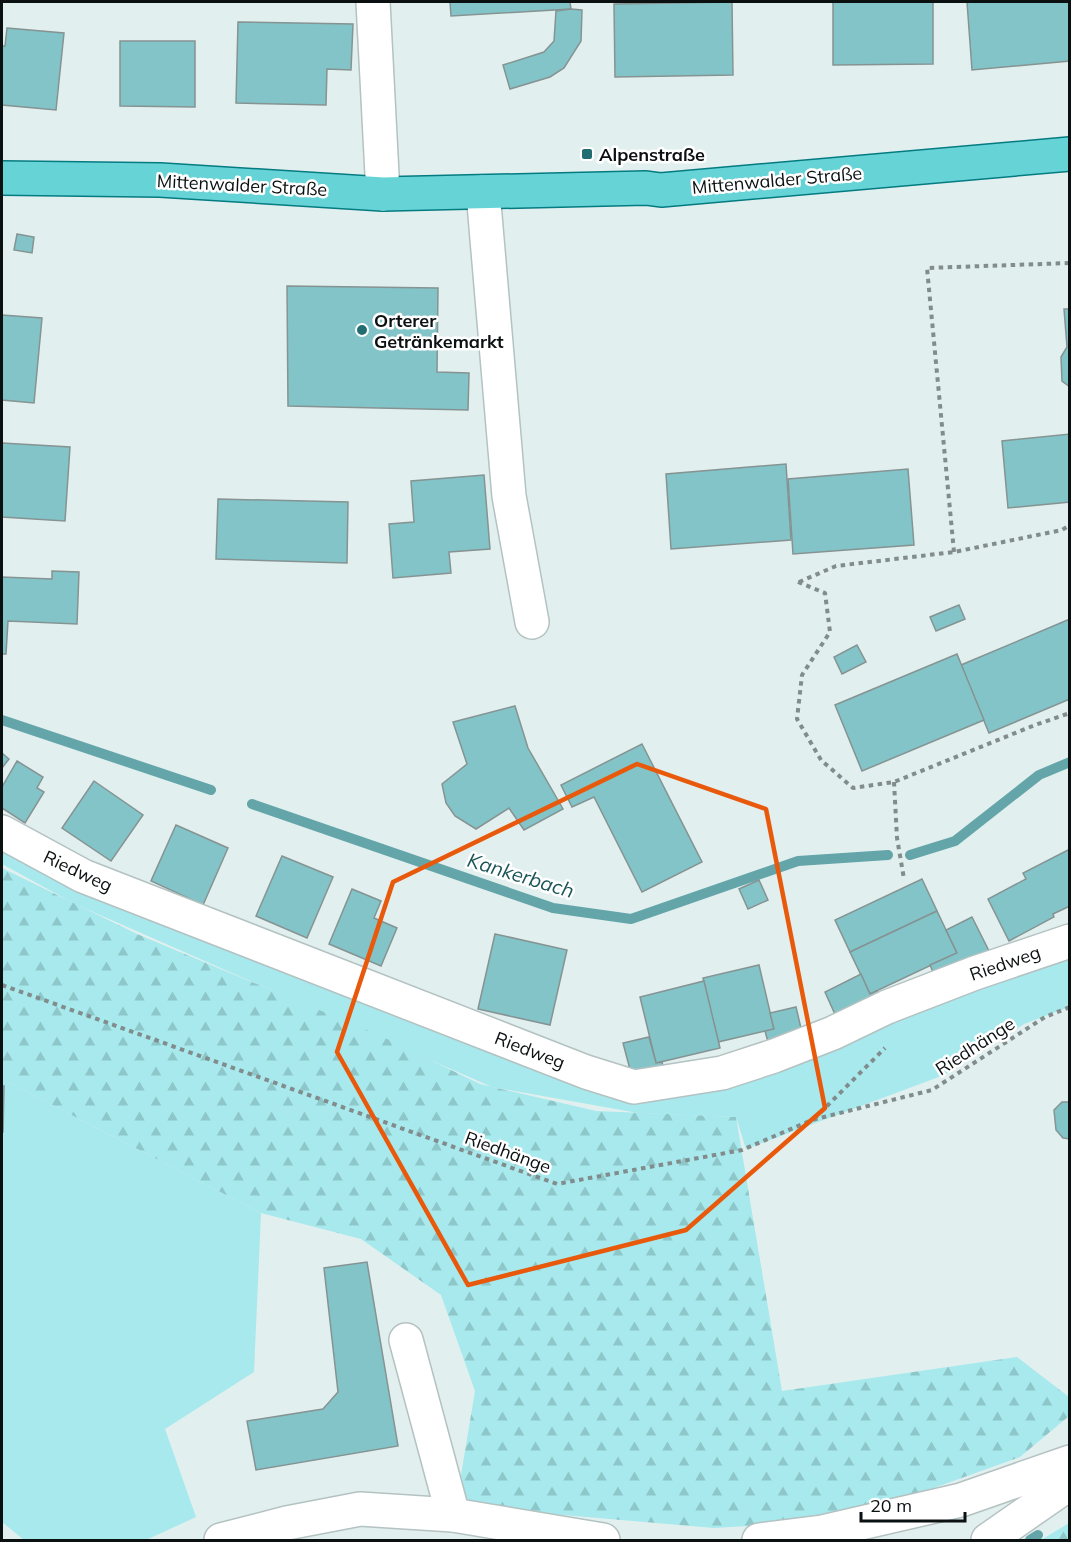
<svg xmlns="http://www.w3.org/2000/svg" width="1071" height="1542" font-family="Mulish,sans-serif">
<defs>
<pattern id="forest-firs" width="22" height="20" patternUnits="userSpaceOnUse" patternTransform="scale(1.5)"><rect width="22" height="20" fill="#a7e9ed"/><path d="M5 1l3.5 6h-7zM16 11l3.5 6h-7z" fill="#8ec7ca"/></pattern>
</defs>
<rect width="100%" height="100%" fill="#e1efef"/>
<!-- green -->
<g fill="#a7e9ed">
<path d="M 2,843 L 629,1100 L 1069,951 L 1069,1007 L 1024,1024 L 944,1075 L 746,1149 L 736,1117 L 638,1113 L 492,1087 L 75,904 L 2,864 Z"/>
<path d="M 2,1079 L 261,1213 L 254,1372 L 165,1429 L 196,1517 L 146,1540 L 24,1540 L 2,1522 Z"/>
</g>
<!-- forest -->
<g fill="url(#forest-firs)">
<path d="M 2,868 L 137,934 L 379,1035 L 480,1084 L 596,1111 L 736,1117 L 782,1391 L 1017,1357 L 1069,1397 L 1069,1416 L 1020,1457 L 928,1490 L 811,1522 L 714,1528 L 517,1511 L 457,1499 L 475,1391 L 441,1295 L 361,1239 L 261,1213 L 2,1079 Z"/>
<path d="M 1069,1523 L 1069,1540 L 1041,1540 Z"/>
</g>
<g fill="none" stroke-linecap="round" stroke-linejoin="round">
<!-- stream -->
<g stroke="#64a5a9" stroke-width="10">
<path d="M 2,720 L 211,790"/>
<path d="M 252,804 L 553,908 L 631,919 L 798,861 L 888,855"/>
<path d="M 910,855 L 955,841 L 1039,775 L 1070,762"/>
<path d="M 1030,1540 L 1038,1535"/>
</g>
</g>
<!-- building -->
<g fill="#82c4c8" stroke="#869393" stroke-width="1.5">
<path d="M 450,2 L 570,2 L 571,9 L 451,16 Z"/>
<path d="M 732,2 L 733,75 L 615,77 L 614,4 Z"/>
<path d="M 833,2 L 933,2 L 933,64 L 833,65 Z"/>
<path d="M 967,2 L 1070,2 L 1070,61 L 972,70 Z"/>
<path d="M 571,9 L 582,10 L 581,41 L 564,68 L 550,77 L 510,89 L 503,65 L 544,52 L 554,41 L 556,11 Z"/>
<path d="M 238,22 L 353,24 L 351,70 L 327,69 L 326,105 L 236,103 Z"/>
<path d="M 7,28 L 64,33 L 56,110 L 2,105 L 2,46 L 5,46 Z"/>
<path d="M 120,41 L 195,41 L 195,107 L 120,106 Z"/>
<path d="M 17,234 L 34,237 L 32,253 L 14,250 Z"/>
<path d="M 287,286 L 438,288 L 437,372 L 469,373 L 468,410 L 288,406 Z"/>
<path d="M 1064,309 L 1070,309 L 1070,387 L 1062,381 L 1061,357 L 1067,347 Z"/>
<path d="M 2,315 L 42,318 L 34,403 L 2,400 Z"/>
<path d="M 1070,434 L 1070,502 L 1008,508 L 1002,441 Z"/>
<path d="M 2,443 L 70,447 L 65,521 L 2,517 Z"/>
<path d="M 786,464 L 791,540 L 671,549 L 666,474 Z"/>
<path d="M 908,469 L 914,545 L 793,554 L 788,479 Z"/>
<path d="M 484,475 L 490,549 L 449,552 L 451,573 L 393,578 L 389,524 L 414,522 L 411,481 Z"/>
<path d="M 218,499 L 348,502 L 347,563 L 216,559 Z"/>
<path d="M 52,571 L 79,572 L 77,624 L 8,621 L 6,654 L 2,654 L 2,577 L 52,579 Z"/>
<path d="M 959,605 L 965,619 L 936,631 L 930,617 Z"/>
<path d="M 1070,619 L 1070,699 L 989,733 L 961,665 Z"/>
<path d="M 857,645 L 866,662 L 842,674 L 834,657 Z"/>
<path d="M 957,654 L 984,720 L 862,771 L 835,705 Z"/>
<path d="M 515,706 L 528,748 L 563,809 L 524,830 L 509,808 L 476,829 L 455,816 L 446,803 L 442,784 L 467,764 L 453,722 Z"/>
<path d="M 642,744 L 702,862 L 642,892 L 594,797 L 572,807 L 561,785 Z"/>
<path d="M 2,753 L 9,759 L 2,768 Z"/>
<path d="M 17,761 L 43,777 L 37,788 L 44,792 L 25,823 L 2,808 L 2,787 Z"/>
<path d="M 94,781 L 143,815 L 111,861 L 62,828 Z"/>
<path d="M 176,825 L 228,848 L 203,905 L 151,881 Z"/>
<path d="M 1070,849 L 1070,906 L 1053,914 L 1054,917 L 1009,941 L 988,899 L 1026,879 L 1023,873 Z"/>
<path d="M 282,856 L 333,877 L 307,938 L 256,916 Z"/>
<path d="M 922,879 L 937,911 L 850,952 L 835,920 Z"/>
<path d="M 759,880 L 768,900 L 748,909 L 739,889 Z"/>
<path d="M 352,889 L 381,901 L 374,918 L 397,928 L 381,966 L 329,944 Z"/>
<path d="M 937,911 L 957,953 L 870,994 L 850,952 Z"/>
<path d="M 972,917 L 990,953 L 936,979 L 930,965 L 957,953 L 946,930 Z"/>
<path d="M 495,934 L 567,950 L 550,1025 L 478,1009 Z"/>
<path d="M 759,965 L 774,1029 L 718,1042 L 703,978 Z"/>
<path d="M 861,974 L 870,994 L 877,991 L 881,1000 L 838,1021 L 825,992 Z"/>
<path d="M 704,981 L 720,1048 L 656,1063 L 640,997 Z"/>
<path d="M 796,1007 L 804,1041 L 770,1049 L 765,1031 L 774,1029 L 770,1013 Z"/>
<path d="M 649,1037 L 656,1063 L 662,1062 L 664,1069 L 632,1077 L 623,1043 Z"/>
<path d="M 2,1086 L 4,1086 L 3,1132 L 2,1132 Z"/>
<path d="M 1062,1102 L 1070,1102 L 1070,1139 L 1063,1138 L 1056,1130 L 1054,1110 Z"/>
<path d="M 367,1262 L 398,1446 L 256,1470 L 247,1421 L 323,1409 L 338,1392 L 324,1268 Z"/>
</g>
<g fill="none" stroke-linecap="round" stroke-linejoin="round">
<!-- minor casing -->
<g stroke="#b4c2c2" stroke-width="36">
<g id="minor">
<path d="M 373,2 L 383,194"/>
<path d="M 483,192 L 509,496 L 532,622"/>
<path d="M 2,832 L 83,876 L 586,1072 L 634,1087 L 722,1073 L 774,1056 L 833,1033 L 887,1007 L 975,973 L 1070,941"/>
<path d="M 406,1340 L 453,1515"/>
<path d="M 221,1540 L 287,1523 L 360,1509 L 453,1515 L 603,1540"/>
<path d="M 759,1540 L 822,1532 L 961,1500 L 1070,1462"/>
<path d="M 988,1540 L 1070,1483"/>
</g>
</g>
<!-- major casing -->
<g stroke="#047b80" stroke-width="36">
<path id="major" d="M 2,178 L 160,180 L 383,194 L 646,188 L 661,190 L 1070,154"/>
</g>
<!-- path -->
<g stroke="#828c8c" stroke-width="4" stroke-dasharray="4.5 4.5" stroke-linecap="butt">
<path d="M 954,552 L 927,268 L 1070,263"/>
<path d="M 798,582 L 825,593 L 830,632 L 802,675 L 797,719 L 821,760 L 853,788 L 894,782 L 1035,725 L 1070,713"/>
<path d="M 799,582 L 836,566 L 954,552 L 1062,530 L 1070,525"/>
<path d="M 894,782 L 897,838 L 904,879"/>
<path d="M 2,985 L 557,1184 L 742,1150 L 812,1120 L 932,1090 L 1045,1017 L 1070,1007"/>
<path d="M 814,1119 L 885,1048"/>
</g>
<!-- minor -->
<use href="#minor" stroke="#fff" stroke-width="33"/>
<!-- major -->
<use href="#major" stroke="#66d3d7" stroke-width="33"/>
</g>
<!-- marked area -->
<path fill="none" stroke="#e8590c" stroke-width="4.5" stroke-linejoin="round" d="M 637,764 L 766,809 L 825,1108 L 686,1230 L 468,1285 L 337,1052 L 393,882 Z"/>
<!-- markers -->
<g fill="#216d71" stroke="#fff" stroke-width="2">
<rect x="581" y="148" width="12" height="12" rx="3"/>
<circle cx="362" cy="330" r="6"/>
</g>
<g text-anchor="middle" dominant-baseline="central" stroke-width="5" stroke-linejoin="round" paint-order="stroke">
<!-- poi labels -->
<g font-size="18" font-weight="bold" fill="#0b1010" stroke="#fff" text-anchor="start">
<text x="599" y="154">Alpenstraße</text>
<text x="374" y="320">Orterer<tspan x="374" dy="21">Getränkemarkt</tspan></text>
</g>
<!-- street labels -->
<g font-size="18" fill="#0b1010" stroke="#fff">
<text transform="translate(777 180) rotate(-5)">Mittenwalder Straße</text>
<text transform="translate(242 185) rotate(3)">Mittenwalder Straße</text>
<text transform="translate(78 871) rotate(25)">Riedweg</text>
<text transform="translate(1005 963) rotate(-19)">Riedweg</text>
<text transform="translate(975 1046) rotate(-33)">Riedhänge</text>
<text transform="translate(530 1050) rotate(21)">Riedweg</text>
<text transform="translate(508 1152) rotate(20)">Riedhänge</text>
</g>
<!-- water labels -->
<g font-size="20" font-style="italic" fill="#1c5558" stroke="#fff">
<text transform="translate(521 875) rotate(17)">Kankerbach</text>
</g>
</g>
<!-- border -->
<rect width="1071" height="1542" fill="none" stroke="#0b1010" stroke-width="6"/>
<!-- scale -->
<path d="M861 1512v9h104v-9" fill="none" stroke="#0b1010" stroke-width="3"/>
<text x="870" y="1512" font-size="18" fill="#0b1010" stroke="#ffffff" stroke-width="4.5" paint-order="stroke">20 m</text>
</svg>
